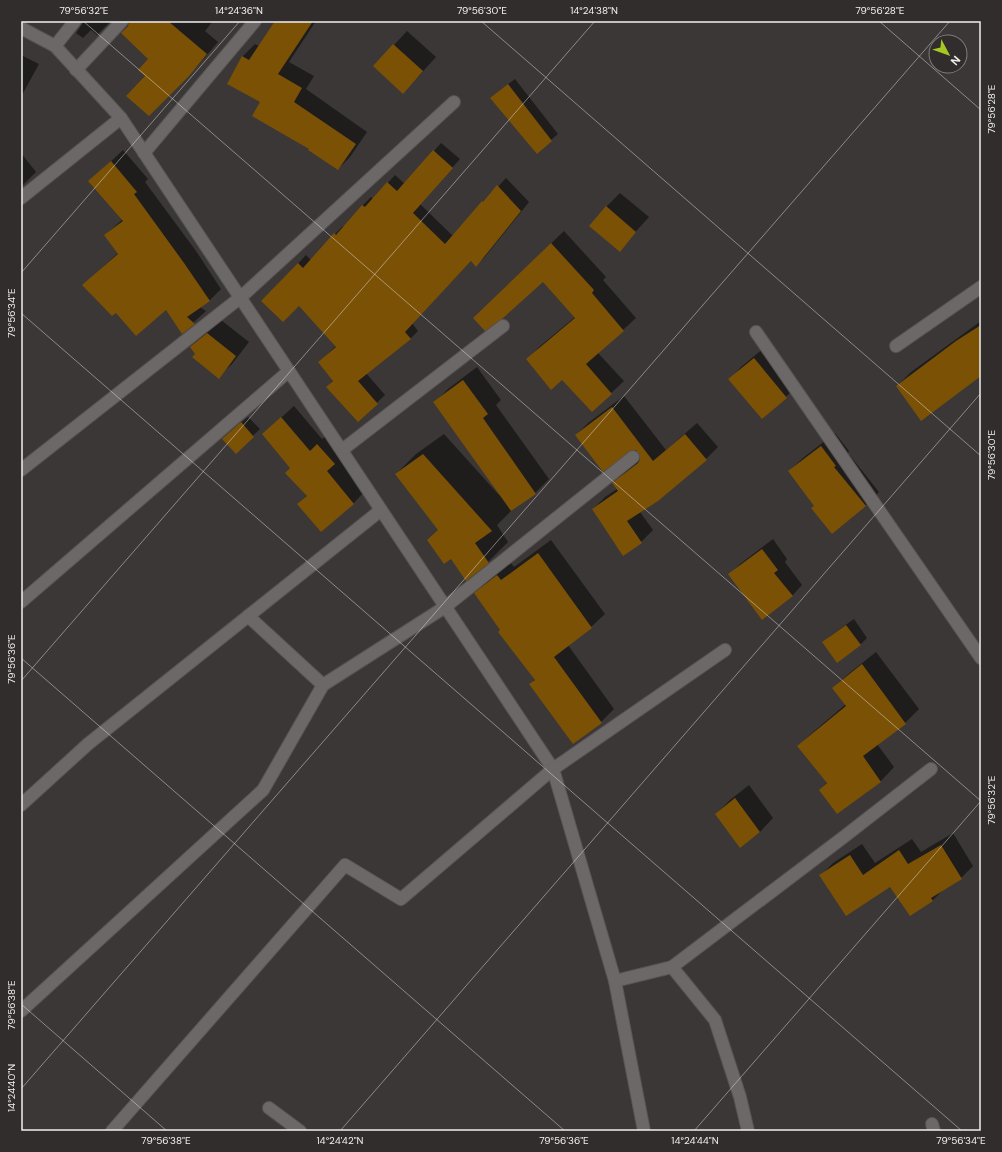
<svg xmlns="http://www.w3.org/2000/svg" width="1002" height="1152" font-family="'DM Sans',sans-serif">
<rect width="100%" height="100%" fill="#3a3736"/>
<!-- shadow -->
<g fill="#0007">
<path d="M 83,21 L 111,21 L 97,35 L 91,30 L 83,38 L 76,33 L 83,23 Z"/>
<path d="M 130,21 L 213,21 L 205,31 L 218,42 L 200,63 L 149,115 L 146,76 L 149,59 L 122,33 L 130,23 Z"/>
<path d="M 276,21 L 316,21 L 289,62 L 314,76 L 306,89 L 367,132 L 350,157 L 338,169 L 311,149 L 261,102 L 228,83 L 243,56 L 255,44 L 259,46 Z"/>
<path d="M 407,31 L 436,57 L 416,79 L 394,45 Z"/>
<path d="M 21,55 L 39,64 L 21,97 Z"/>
<path d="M 515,79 L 558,134 L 537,152 L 498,92 Z"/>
<path d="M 441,143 L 460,159 L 420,204 L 453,236 L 506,178 L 529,202 L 484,258 L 476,265 L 472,260 L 412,323 L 418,331 L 410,339 L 366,373 L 385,395 L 358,421 L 327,387 L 333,380 L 319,362 L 336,346 L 299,304 L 263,301 L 306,255 L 311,260 L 335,234 L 343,226 L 344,227 L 363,205 L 371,197 L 373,199 L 395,175 L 405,184 Z"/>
<path d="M 123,150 L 148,179 L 145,182 L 196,251 L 221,289 L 209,301 L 200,307 L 206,311 L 182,333 L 166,309 L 116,312 L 84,285 L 118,253 L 105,235 L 123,219 L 90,181 Z"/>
<path d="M 21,153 L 36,172 L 21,187 Z"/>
<path d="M 620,193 L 649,217 L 619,250 L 606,207 Z"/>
<path d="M 564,231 L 606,277 L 603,280 L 636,318 L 598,353 L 624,381 L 592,411 L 562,379 L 527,360 L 539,347 L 575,317 L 543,280 L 486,306 Z"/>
<path d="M 221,320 L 249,342 L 232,364 L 218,377 L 196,354 L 191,347 L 205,333 Z"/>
<path d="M 981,321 L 981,375 L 897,386 L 911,372 Z"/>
<path d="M 766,346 L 799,385 L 762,418 L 730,379 L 741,367 Z"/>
<path d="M 477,367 L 501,400 L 496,405 L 549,479 L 535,493 L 512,510 L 497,525 L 508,542 L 488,562 L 439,529 L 396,474 L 416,454 L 444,434 L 499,495 L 500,494 L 434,403 L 448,389 Z"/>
<path d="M 624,396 L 666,450 L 697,423 L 718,447 L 706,459 L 640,512 L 653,530 L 641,542 L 593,509 L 605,497 L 617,489 L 613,484 L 625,472 L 641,459 L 640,452 L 636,449 L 576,435 L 588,423 Z"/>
<path d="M 294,406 L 322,439 L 325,437 L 333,437 L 346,451 L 339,459 L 365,491 L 353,504 L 298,504 L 307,496 L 291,468 L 263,434 Z"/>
<path d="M 248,417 L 260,429 L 236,452 L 230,432 Z"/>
<path d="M 835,433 L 849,451 L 848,453 L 879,492 L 865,506 L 815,506 L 789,471 L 803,458 Z"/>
<path d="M 773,539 L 787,559 L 785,562 L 802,585 L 792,596 L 730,574 L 740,564 Z"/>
<path d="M 551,540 L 605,614 L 591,627 L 568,645 L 614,709 L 601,722 L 531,684 L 535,679 L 476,593 L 489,580 L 511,563 L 514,567 Z"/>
<path d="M 854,619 L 867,638 L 861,644 L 837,661 L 823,643 L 830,636 Z"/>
<path d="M 876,652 L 919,709 L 905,723 L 877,744 L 894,767 L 881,781 L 837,813 L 820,790 L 827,782 L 798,746 L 812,733 L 846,704 L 833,688 L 847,675 Z"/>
<path d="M 749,785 L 773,818 L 760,832 L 740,846 L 716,814 L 730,800 Z"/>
<path d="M 953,833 L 973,866 L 961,878 L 943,890 L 933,900 L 910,915 L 890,885 L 821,875 L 833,863 L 862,844 L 875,863 L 912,839 L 921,852 Z"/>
</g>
<!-- building -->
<g fill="#7b5105">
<path d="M 129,21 L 168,21 L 207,54 L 189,76 L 149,116 L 126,96 L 145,76 L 138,70 L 148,59 L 121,33 L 128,26 Z"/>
<path d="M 275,21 L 313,21 L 278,74 L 302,88 L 294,102 L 356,144 L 338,170 L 308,150 L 309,149 L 252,116 L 260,102 L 227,84 L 242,56 L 249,60 Z"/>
<path d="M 393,44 L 423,71 L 403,94 L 373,66 Z"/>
<path d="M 508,84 L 552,141 L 537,154 L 490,98 Z"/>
<path d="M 433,150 L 453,168 L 413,213 L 445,244 L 482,201 L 483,202 L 497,185 L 521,211 L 476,267 L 471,261 L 405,332 L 411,339 L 358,381 L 378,404 L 358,422 L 326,387 L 333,381 L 318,362 L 336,347 L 299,306 L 283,322 L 261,301 L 298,263 L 303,268 L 334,233 L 336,235 L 362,205 L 365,207 L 387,182 L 397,191 Z"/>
<path d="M 111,161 L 137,192 L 134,194 L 184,263 L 210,301 L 187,317 L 195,324 L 182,334 L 166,310 L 136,336 L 116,313 L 112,316 L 82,285 L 118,254 L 104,235 L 123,221 L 88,181 Z"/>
<path d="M 606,206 L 636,232 L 620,252 L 589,226 Z"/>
<path d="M 551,243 L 594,290 L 592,293 L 624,331 L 586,364 L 612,394 L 592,412 L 562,380 L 551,390 L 526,359 L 575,318 L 543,282 L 502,319 L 485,331 L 473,318 Z"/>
<path d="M 981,325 L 981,376 L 921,421 L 896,386 L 956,341 Z"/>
<path d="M 207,333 L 236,356 L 219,379 L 192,357 L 195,354 L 190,347 Z"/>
<path d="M 754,358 L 787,398 L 762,419 L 728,379 Z"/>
<path d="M 463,380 L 488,414 L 483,418 L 536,494 L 511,511 L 433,402 Z"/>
<path d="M 612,407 L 653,461 L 685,434 L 707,460 L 658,501 L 627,521 L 642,543 L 623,556 L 592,509 L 618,491 L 612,483 L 638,463 L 640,459 L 640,456 L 636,450 L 632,450 L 603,472 L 575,435 Z"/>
<path d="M 281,417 L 310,451 L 317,444 L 335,464 L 327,471 L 354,504 L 321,532 L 297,504 L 307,496 L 285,473 L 290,468 L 262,434 Z"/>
<path d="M 241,422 L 254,437 L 236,454 L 222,439 Z"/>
<path d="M 821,446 L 836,466 L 834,467 L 866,506 L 832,534 L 811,508 L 814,506 L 788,471 Z"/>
<path d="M 423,454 L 492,531 L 475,543 L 489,563 L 466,581 L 451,559 L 444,564 L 427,540 L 438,530 L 395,474 Z"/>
<path d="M 762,549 L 778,570 L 774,573 L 793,596 L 762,620 L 728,574 Z"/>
<path d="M 538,553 L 592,628 L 554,657 L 602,723 L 573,744 L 529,684 L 535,680 L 498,632 L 500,630 L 474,593 L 497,575 L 501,580 Z"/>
<path d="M 846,625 L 861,645 L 837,663 L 822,642 Z"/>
<path d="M 862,664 L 906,724 L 863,756 L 881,782 L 837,814 L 819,790 L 827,783 L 797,746 L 846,706 L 832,688 Z"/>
<path d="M 735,798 L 760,832 L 740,848 L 715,814 Z"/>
<path d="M 941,845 L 962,879 L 931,898 L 933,901 L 910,916 L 890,887 L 846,916 L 819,875 L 850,855 L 863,875 L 899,850 L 908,864 Z"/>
</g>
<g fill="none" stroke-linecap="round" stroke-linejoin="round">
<!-- minor casing -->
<g stroke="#575554" stroke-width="14">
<g id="minor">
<path d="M 21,28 L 55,46 L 121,118 L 553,769 L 615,981 L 644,1131"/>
<path d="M 55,46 L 75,21"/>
<path d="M 76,70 L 122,21"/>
<path d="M 144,153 L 255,21"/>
<path d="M 21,198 L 121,118"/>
<path d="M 756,332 L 981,658"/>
<path d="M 896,346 L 981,287"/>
<path d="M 342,450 L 503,326"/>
<path d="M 21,470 L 241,297 L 454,102"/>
<path d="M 21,602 L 289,371"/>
<path d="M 248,616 L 323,685"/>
<path d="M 21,805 L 88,744 L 381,510"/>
<path d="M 672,967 L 715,1020 L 740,1097 L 748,1131"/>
<path d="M 615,981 L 672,967 L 845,836 L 931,769"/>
<path d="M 21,1011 L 263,790 L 323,685 L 445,607 L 633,457"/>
<path d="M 269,1108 L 300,1131"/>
<path d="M 932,1124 L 934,1131"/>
<path d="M 112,1131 L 345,865 L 401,899 L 553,769 L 725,650"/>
</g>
</g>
<!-- minor -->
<use href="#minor" stroke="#6b6867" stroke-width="12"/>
</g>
<!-- ticks -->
<path fill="none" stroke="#f1f0ef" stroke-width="1" stroke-opacity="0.45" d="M 83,21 L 981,801M 481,21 L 981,456M 879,21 L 981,110M 21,273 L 240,21M 21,313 L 962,1131M 21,658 L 565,1131M 21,681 L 595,21M 21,1004 L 167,1131M 21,1089 L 950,21M 340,1131 L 981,393M 694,1131 L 981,801"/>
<!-- border -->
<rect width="1002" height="1152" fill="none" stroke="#302d2c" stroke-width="44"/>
<!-- north arrow -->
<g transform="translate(948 54) rotate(131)"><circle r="19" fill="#302d2c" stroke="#7d7b7a"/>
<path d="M0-3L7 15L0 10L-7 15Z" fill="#a5c823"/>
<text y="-6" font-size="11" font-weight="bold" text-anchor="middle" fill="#f1f0ef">N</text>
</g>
<rect x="22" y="22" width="958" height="1108" fill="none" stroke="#f1f0ef" stroke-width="1.5"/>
<g font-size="10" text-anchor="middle" fill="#f1f0ef">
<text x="84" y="14">79°56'32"E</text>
<text x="239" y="14">14°24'36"N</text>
<text x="482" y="14">79°56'30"E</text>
<text x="594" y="14">14°24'38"N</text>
<text x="880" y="14">79°56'28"E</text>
<text transform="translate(991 109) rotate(-90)" y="4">79°56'28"E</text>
<text transform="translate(11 313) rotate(-90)" y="4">79°56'34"E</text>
<text transform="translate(991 455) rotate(-90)" y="4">79°56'30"E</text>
<text transform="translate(11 659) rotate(-90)" y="4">79°56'36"E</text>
<text transform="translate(991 800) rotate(-90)" y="4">79°56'32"E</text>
<text transform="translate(11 1005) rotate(-90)" y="4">79°56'38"E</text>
<text transform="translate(11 1088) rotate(-90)" y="4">14°24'40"N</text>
<text x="166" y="1144">79°56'38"E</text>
<text x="340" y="1144">14°24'42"N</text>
<text x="564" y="1144">79°56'36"E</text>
<text x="695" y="1144">14°24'44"N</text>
<text x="961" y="1144">79°56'34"E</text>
</g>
</svg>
